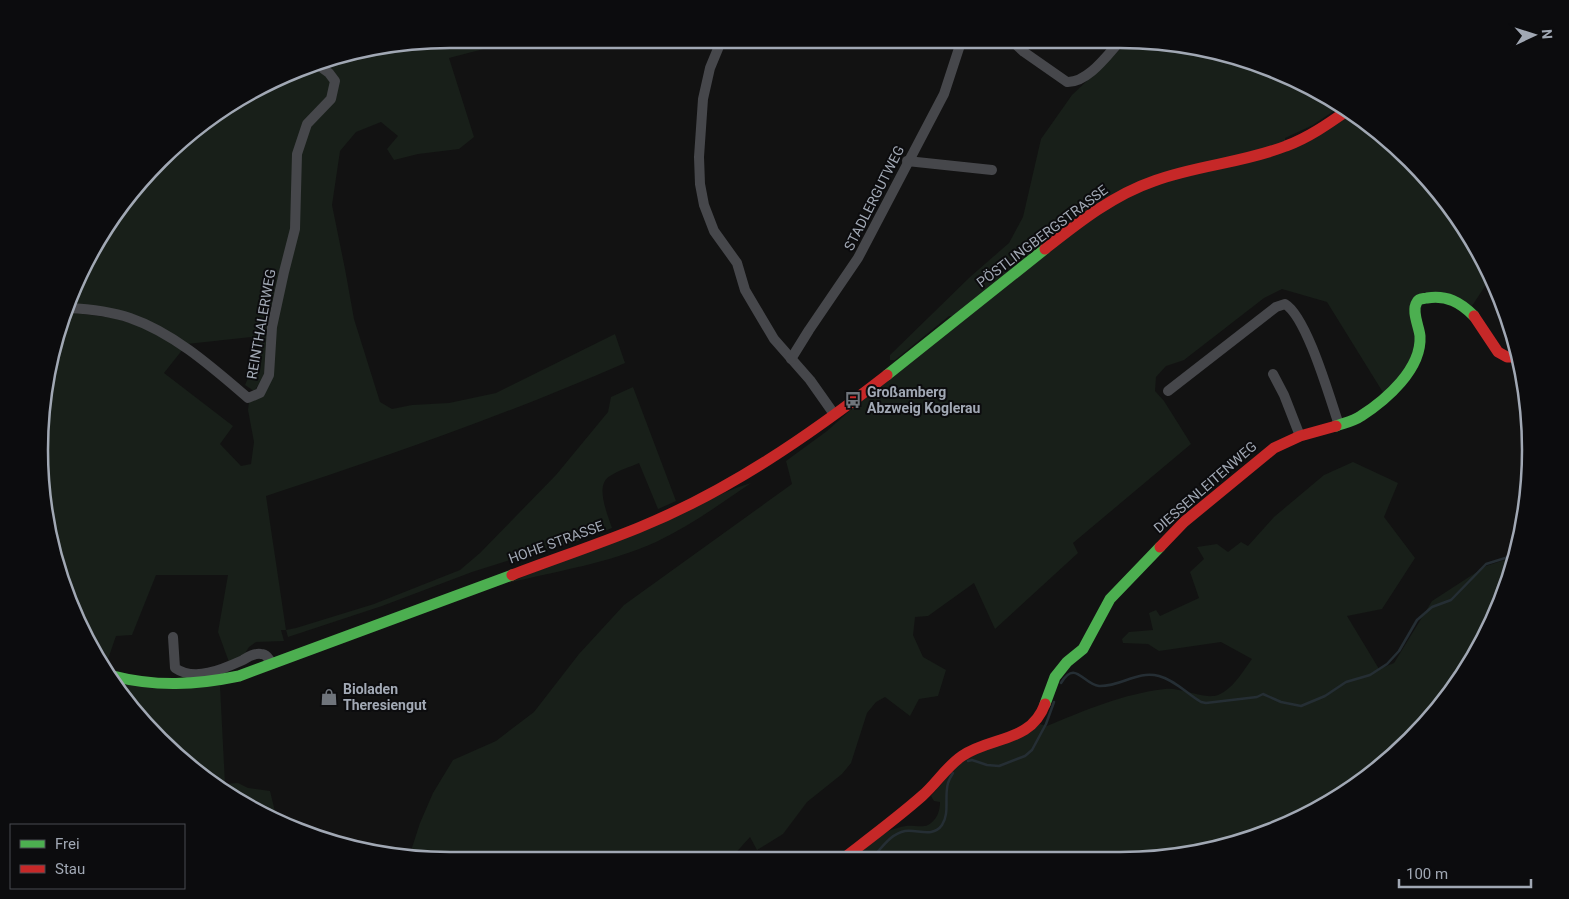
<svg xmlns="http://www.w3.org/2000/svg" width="1569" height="899" font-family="Roboto,sans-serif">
<rect width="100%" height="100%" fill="#121212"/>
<!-- green -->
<g fill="#181f19">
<path d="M 450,39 L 502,39 L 499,45 L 449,58 L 474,137 L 459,149 L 418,154 L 394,160 L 387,149 L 398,136 L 381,122 L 356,132 L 340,151 L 332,205 L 345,269 L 354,319 L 380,402 L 392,409 L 412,405 L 449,403 L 496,393 L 615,334 L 625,363 C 508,414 388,456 266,496 L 286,630 L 296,628 L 374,604 L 460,570 L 480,553 L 556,475 L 608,412 L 611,397 L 633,387 L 676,501 L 658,509 L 639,463 C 630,467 619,470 610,476 C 594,485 608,515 612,528 L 570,544 L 510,560 L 472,572 L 382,606 L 288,637 L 286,630 L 281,630 L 284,641 L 256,642 L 249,647 L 244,655 L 229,662 L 218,632 L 228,575 L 156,575 L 132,635 L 116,636 L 106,665 L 70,606 L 40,476 L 53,343 L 67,312 L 114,318 L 146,328 L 183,349 L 164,373 L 233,426 L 220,444 L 241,466 L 251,464 L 254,442 L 248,410 L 249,402 L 266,375 L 254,391 L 245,385 L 252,369 L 251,337 L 187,344 L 146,322 L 70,305 L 108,221 L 200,123 L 318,60 Z"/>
<path d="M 1130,40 L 1146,40 L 1226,53 L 1325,94 L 1341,106 L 1313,125 L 1285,138 L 1286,150 L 1353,114 L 1391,141 L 1446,200 L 1488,268 L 1491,277 L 1470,309 L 1424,295 L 1411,361 L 1384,394 L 1327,302 L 1282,289 L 1264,298 L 1184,360 L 1166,366 L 1156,377 L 1155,391 L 1164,401 L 1191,444 L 1073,543 L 1078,553 L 995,629 L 974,583 L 928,616 L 915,617 L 913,635 L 923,657 L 946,670 L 938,696 L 919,699 L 910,716 L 885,697 L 876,702 L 867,713 L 851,763 L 842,774 L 807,802 L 783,834 L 757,850 L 750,837 L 731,858 L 423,859 L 409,857 L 420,823 L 433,793 L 453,760 L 496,741 L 534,712 L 579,654 L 624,605 L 792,484 L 786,461 L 827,431 L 955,316 L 949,316 L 895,360 L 890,360 L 890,355 L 970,277 L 1009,243 L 1023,217 L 1041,139 L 1072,95 Z"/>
<path d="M 1353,462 L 1398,483 L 1384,517 L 1415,558 L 1382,609 L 1347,616 L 1379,669 L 1394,663 L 1432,601 L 1486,566 L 1514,557 L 1508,582 L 1475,655 L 1410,740 L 1347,791 L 1252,838 L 1173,857 L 849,858 C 867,843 882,830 906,826 C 913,825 922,828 928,825 C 937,820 940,811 940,802 L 934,801 L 931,796 L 963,759 L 1040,724 L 1047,726 C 1086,710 1122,694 1165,689 C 1181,687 1204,700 1218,695 C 1233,689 1243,671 1252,659 L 1221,642 L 1159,651 L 1148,644 L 1123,643 L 1122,639 L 1129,632 L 1153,630 L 1149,613 L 1156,610 L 1160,616 L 1199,598 L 1190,572 L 1204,559 L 1197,547 L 1217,544 L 1228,552 L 1241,542 L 1248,546 L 1274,517 L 1324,475 Z"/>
<path d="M 751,483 C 720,504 690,526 656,542 C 610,563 557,571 508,583 L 736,488 Z"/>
<path d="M 117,682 L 220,686 L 225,784 L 238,783 L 248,788 L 270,791 L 277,820 L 244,805 L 141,720 Z"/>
</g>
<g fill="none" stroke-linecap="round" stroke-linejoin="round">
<!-- stream -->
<g stroke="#252e34" stroke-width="2.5">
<path d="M 1061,683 C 1075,659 1083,684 1099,686 C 1121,687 1137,670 1159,676 C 1175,680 1187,694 1201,702 L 1206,703 L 1257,697 L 1263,694 L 1281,702 L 1301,706 L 1325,696 L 1346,682 L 1370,675 L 1387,664 L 1399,651 L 1417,620 L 1432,607 L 1451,600 L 1486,564 L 1515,555"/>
<path d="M 968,761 L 972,760 L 987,765 L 999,766 L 1025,756 L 1032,750 L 1046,724 L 1054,702"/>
<path d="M 872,858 C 882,848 890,834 905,831 C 917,829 933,838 942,825 C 950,813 944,797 948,783 C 949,780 951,776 953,773"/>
</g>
<!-- street -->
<g stroke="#46474b" stroke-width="10">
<path d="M 722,39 L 710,68 L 703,99 L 699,157 L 700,184 L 704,205 L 714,231 L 737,263 L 745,290 L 755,307 L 774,339 L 810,380 L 834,414"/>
<path d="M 1010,39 L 1024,52 L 1067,82 C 1088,83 1108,54 1121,40"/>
<path d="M 907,161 L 992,170"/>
<path d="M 68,308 C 89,309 110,311 130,318 C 174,333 213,368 248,398 L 260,393 L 269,375 L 272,327 L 284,272 L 295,229 L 297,154 L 307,124 L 331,99 L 335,81 L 329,73 L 314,62"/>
<path d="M 791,359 L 809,330 L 858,258 L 944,94 L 962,39"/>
<path d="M 1273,374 L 1284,395 L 1300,436"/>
<path d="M 1168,391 L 1276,307 L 1285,304 C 1307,317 1330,399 1339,425"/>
<path d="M 173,637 L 175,668 C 195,682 223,669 243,660 C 248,657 254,653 261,654 C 267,654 269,659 272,664"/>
</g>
<!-- fast -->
<g stroke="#4caf50" stroke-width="11">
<path d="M 887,375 L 1045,249"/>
<path d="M 1336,426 C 1344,423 1354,421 1361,416 C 1386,400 1422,369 1420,336 C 1419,326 1411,311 1417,302 C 1419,298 1423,299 1427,298 C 1447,295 1460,302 1474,316"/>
<path d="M 113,676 C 156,687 196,685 239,676 L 512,575"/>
<path d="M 1045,704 L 1055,677 L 1067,662 L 1083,649 L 1110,599 L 1160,547"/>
</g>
<!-- jam -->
<g stroke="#c62828" stroke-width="11">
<path d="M 1045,249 C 1078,223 1113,195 1154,181 C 1197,165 1243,163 1286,146 C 1308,138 1328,124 1348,110"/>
<path d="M 1474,316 L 1498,352 L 1507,357 L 1519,357"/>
<path d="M 1160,547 L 1184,522 L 1274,448 L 1300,436 L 1336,426"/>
<path d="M 512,575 C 554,559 596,545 638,528 C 729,491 810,435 887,375"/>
<path d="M 844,858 C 870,838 897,818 922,796 C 936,784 946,767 962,756 C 991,736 1031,743 1045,704"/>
</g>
</g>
<!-- icons -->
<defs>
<g id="bus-bare" transform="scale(1.35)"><path d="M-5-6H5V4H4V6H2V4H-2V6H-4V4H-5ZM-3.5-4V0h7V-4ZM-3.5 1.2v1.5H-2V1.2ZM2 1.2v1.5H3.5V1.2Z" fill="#6f747b" stroke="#0c0c0e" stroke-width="2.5" paint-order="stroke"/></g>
<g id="shop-bare" transform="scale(1.35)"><path d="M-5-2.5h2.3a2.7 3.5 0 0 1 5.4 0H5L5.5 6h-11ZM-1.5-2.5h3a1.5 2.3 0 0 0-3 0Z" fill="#6f747b" stroke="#0c0c0e" stroke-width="2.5" paint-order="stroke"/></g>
</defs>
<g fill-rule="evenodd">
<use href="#bus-bare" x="853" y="400"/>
<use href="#shop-bare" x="329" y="697"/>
</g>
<g text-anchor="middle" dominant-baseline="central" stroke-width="4" stroke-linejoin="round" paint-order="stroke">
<!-- street labels -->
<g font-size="14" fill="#a1a8b4" stroke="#0c0c0e">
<text transform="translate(874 198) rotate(-63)">STADLERGUTWEG</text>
<text transform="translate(1042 236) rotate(-37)">PÖSTLINGBERGSTRASSE</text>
<text transform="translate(261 324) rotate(-80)">REINTHALERWEG</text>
<text transform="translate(1205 487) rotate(-41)">DIESSENLEITENWEG</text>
<text transform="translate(556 542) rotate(-20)">HOHE STRASSE</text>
</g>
<!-- poi labels -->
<g font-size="14" font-weight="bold" fill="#a1a8b4" stroke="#0c0c0e" text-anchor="start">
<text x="867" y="392">Großamberg<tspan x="867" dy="16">Abzweig Koglerau</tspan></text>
<text x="343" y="689">Bioladen<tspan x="343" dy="16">Theresiengut</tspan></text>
</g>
</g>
<!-- crop -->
<path d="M0 0H1569V899H0ZM450 48H1120A402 402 0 0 1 1522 450V450A402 402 0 0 1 1120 852H450A402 402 0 0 1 48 450V450A402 402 0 0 1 450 48Z" fill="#0c0c0e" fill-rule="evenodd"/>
<path fill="none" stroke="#a1a8b4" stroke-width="2.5" d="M450 48H1120A402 402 0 0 1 1522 450V450A402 402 0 0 1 1120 852H450A402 402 0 0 1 48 450V450A402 402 0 0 1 450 48Z"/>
<!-- legend -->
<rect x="10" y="824" width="175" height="65" fill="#0c0c0e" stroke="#484a50"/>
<rect x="20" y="840" width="25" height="8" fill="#4caf50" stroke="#484a50"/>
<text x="55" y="849" font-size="15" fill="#a1a8b4">Frei</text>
<rect x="20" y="865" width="25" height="8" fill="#c62828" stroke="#484a50"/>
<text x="55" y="874" font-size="15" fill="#a1a8b4">Stau</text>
<!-- north arrow -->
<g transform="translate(1534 35) rotate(86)" stroke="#0c0c0e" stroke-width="4" paint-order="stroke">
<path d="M0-4L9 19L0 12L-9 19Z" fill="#a1a8b4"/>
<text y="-8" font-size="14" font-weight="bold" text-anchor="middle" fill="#a1a8b4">N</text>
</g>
<!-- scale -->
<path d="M1399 879v8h132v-8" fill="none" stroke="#a1a8b4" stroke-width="2.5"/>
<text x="1406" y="879" font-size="15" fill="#a1a8b4" stroke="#0c0c0e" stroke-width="4" paint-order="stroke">100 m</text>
</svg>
